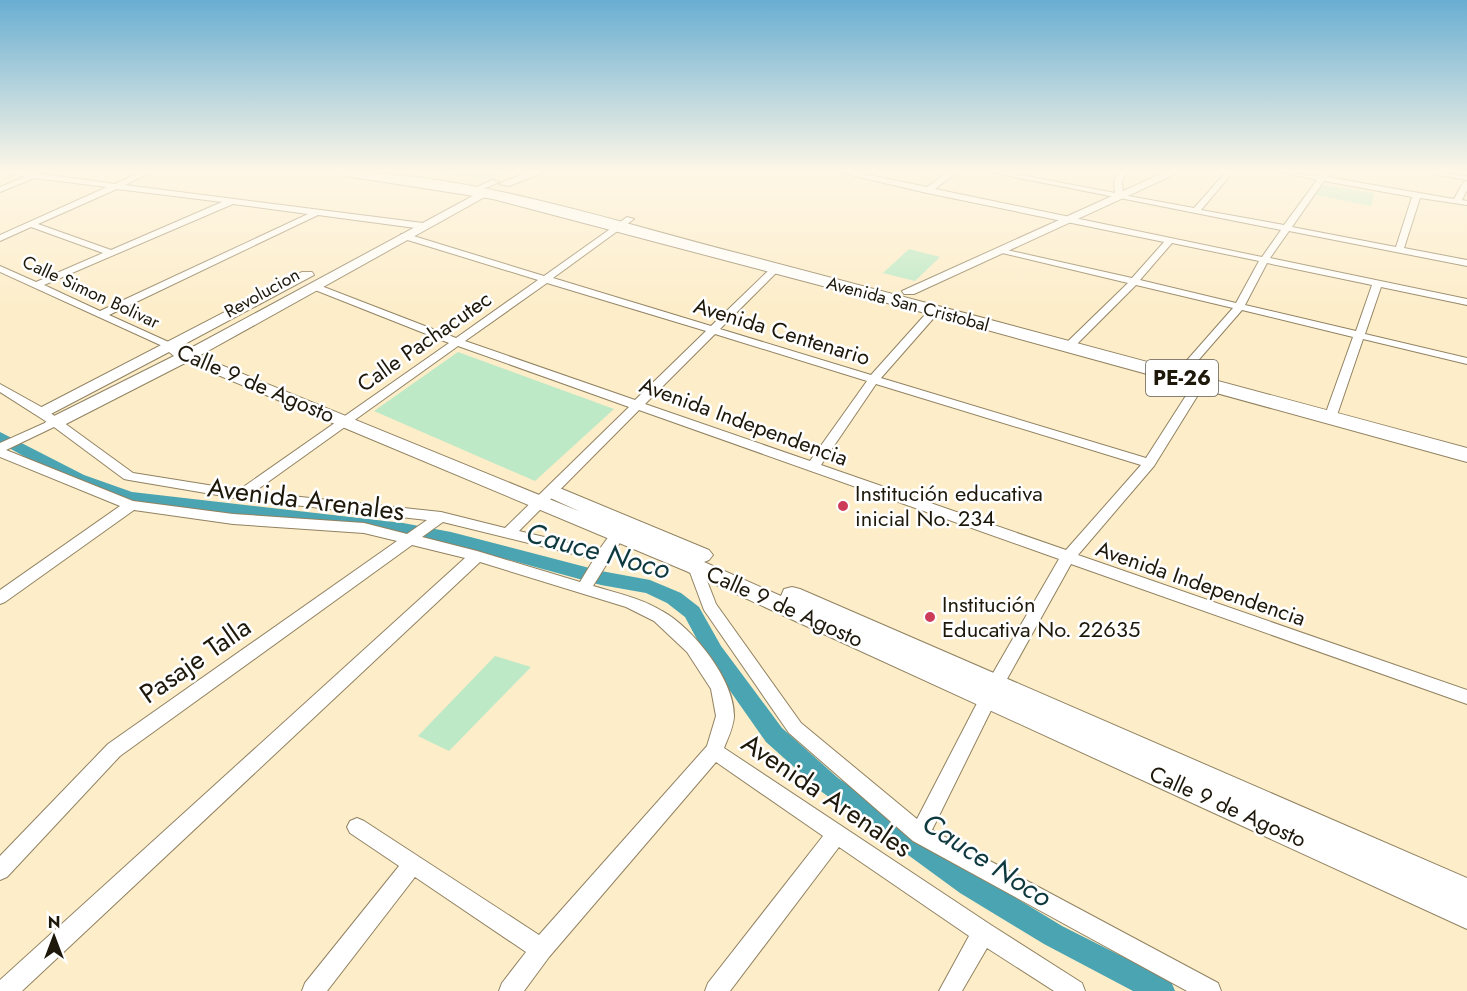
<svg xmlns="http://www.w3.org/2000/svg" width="1467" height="991" font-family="Jost,sans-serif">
<rect width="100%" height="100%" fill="#fdedc9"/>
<!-- green -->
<g fill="#bde9c6">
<path d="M 425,172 L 510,172 L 488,180 Z"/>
<path d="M 1323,185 L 1375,193 L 1371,206 L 1315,195 Z"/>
<path d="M 909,249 L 940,257 L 915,281 L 883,273 Z"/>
<path d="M 458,352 L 614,409 L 535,481 L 374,411 Z"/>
<path d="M 495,656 L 531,667 L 449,751 L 418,736 Z"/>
</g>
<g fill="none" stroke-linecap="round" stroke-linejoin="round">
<!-- canal -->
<path fill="#4aa4b1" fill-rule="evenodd" d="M 0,432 L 84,475 L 132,492 L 403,523 L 451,532 L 601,571 L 650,580 L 681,593 L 699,607 L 721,646 L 782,728 L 838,778 L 978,875 L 1062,926 L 1171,981 L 1175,991 L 1133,991 L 1044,944 L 960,893 L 822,792 L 766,742 L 707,658 L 685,617 L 667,603 L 646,593 L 601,585 L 451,544 L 403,535 L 130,502 L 72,483 L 0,443 Z"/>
<!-- street casing -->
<g stroke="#918261" stroke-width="2">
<g id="street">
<path d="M 4,172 L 28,172 L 115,184 L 141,172 L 151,172 L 125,185 L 423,223 L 427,226 L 423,229 L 318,215 L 109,315 L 173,344 L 173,348 L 169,349 L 0,272 L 0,266 L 36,282 L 103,253 L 31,227 L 0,241 L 0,235 L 107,187 L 34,178 L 0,192 L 0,187 L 25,177 ZM 117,189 L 222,202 L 111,250 L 38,224 ZM 233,204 L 308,214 L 100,311 L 44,285 Z"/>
<path d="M 838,172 L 854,172 L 927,187 L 948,172 L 957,172 L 935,189 L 1262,257 L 1281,230 L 989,172 L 1006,172 L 1115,193 L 1114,180 L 1121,172 L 1128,172 L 1122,180 L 1123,195 L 1194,208 L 1226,172 L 1233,172 L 1201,210 L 1284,225 L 1317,180 L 1282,172 L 1320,176 L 1323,172 L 1330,172 L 1327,177 L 1454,199 L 1463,183 L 1467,181 L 1467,190 L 1462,200 L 1467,201 L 1467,205 L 1420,198 L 1404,248 L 1467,260 L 1467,266 L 1289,231 L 1270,258 L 1467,299 L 1467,305 L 1381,287 L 1365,334 L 1467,358 L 1467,364 L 1363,339 L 1336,418 L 1330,422 L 1324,418 L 1353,337 L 1242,310 L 1182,379 L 1178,380 L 1172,377 L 1174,375 L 1233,308 L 1136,285 L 1071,350 L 1063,350 L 1063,346 L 1128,283 L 998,252 L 998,248 L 1132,278 L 1164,242 L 927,193 ZM 1324,181 L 1412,197 L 1396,247 L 1292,227 ZM 1172,243 L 1259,261 L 1236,303 L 1140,280 ZM 1267,263 L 1372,285 L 1356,331 L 1245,305 Z"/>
<path d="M 1430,172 L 1467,176 L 1467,180 L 1433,174 Z"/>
<path d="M 492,180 L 499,182 L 475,193 L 468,191 Z"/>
<path d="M 627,217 L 634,219 L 553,278 L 711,326 L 771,268 L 777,268 L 777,272 L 720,329 L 871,375 L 931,308 L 939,308 L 939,312 L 881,378 L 1146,458 L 1196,380 L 1204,380 L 1206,382 L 1154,466 L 1078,555 L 1467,690 L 1467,704 L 1071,564 L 1002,688 L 932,830 L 1218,983 L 1221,991 L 1187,991 L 913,841 L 789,733 L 704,610 L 685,559 L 687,555 L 697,555 L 716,604 L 801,723 L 917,819 L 989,680 L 1059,559 L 639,410 L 519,531 L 599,550 L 619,522 L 629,522 L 631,525 L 593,586 C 616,593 641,598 662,611 C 693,628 735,680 734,717 C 733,728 728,738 724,748 L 991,925 L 1082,983 L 1085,991 L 1054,991 L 987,948 L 962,991 L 939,991 L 969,936 L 839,847 L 730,991 L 705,991 L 708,983 L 823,836 L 716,762 L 549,957 L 524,991 L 499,991 L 502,983 L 526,952 L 415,877 L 327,991 L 302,991 L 305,983 L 399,866 L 350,833 L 347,827 L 350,821 L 357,818 L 364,821 L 539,935 L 707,746 L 716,716 L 711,689 L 687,652 L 654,621 L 626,607 L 480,562 L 22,991 L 0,991 L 0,980 L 465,558 L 412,545 L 120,756 L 7,877 L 0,880 L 0,856 L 108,744 L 397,541 L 364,533 L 233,524 L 134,510 L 5,602 L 0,604 L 0,590 L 120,506 L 0,457 L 0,443 L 47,422 L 0,392 L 0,384 L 45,409 L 133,473 L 239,490 L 449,343 L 310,288 L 310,284 L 316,284 L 456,338 L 538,280 L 401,238 L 401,234 L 407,234 L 544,276 ZM 547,283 L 706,331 L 635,400 L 465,341 ZM 715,334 L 867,381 L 810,461 L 645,404 ZM 458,346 L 629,407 L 505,528 L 441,512 L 254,492 ZM 876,384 L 1141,465 L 1066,550 L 821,465 ZM 54,427 L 124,479 L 129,480 L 241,499 L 427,520 L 407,534 L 364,523 L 233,514 L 133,501 L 6,450 ZM 443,522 L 594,559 L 580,582 L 477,551 L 422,537 Z"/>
</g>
</g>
<!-- secondary casing -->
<g stroke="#918261" stroke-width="2">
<g id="secondary">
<path d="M 527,172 L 544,172 L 509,186 L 499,184 Z"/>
<path d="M 1165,172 L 1180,172 L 914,294 L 904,294 L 902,291 Z"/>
<path d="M 482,191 L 492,193 L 199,356 L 581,512 L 548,497 L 545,493 L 548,489 L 562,489 L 709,550 L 713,555 L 709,560 L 704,562 L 781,596 L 784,589 L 792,587 L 800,589 L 1467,878 L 1467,929 L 686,571 L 187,362 L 60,427 L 48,427 L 45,423 L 48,419 L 174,356 L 169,352 L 47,416 L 41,417 L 32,412 L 302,272 L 312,272 L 314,275 L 181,346 L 187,350 Z"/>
</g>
</g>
<!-- highway casing -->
<g stroke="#918261" stroke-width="2">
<path id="highway" d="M 340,172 C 470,172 618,223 745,255 C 986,318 1226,383 1467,448 L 1467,462 L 929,314 L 493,199 L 346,176 Z"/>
</g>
<!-- street -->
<use href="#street" fill="#fff" fill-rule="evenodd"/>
<!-- secondary -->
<use href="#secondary" fill="#fff" fill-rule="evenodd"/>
<!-- highway -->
<use href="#highway" fill="#fff" fill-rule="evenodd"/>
</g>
<!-- sky -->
<linearGradient id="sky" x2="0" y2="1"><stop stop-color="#69aed2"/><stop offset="0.55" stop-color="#fef7e7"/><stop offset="1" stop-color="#fef7e7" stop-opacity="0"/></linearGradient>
<rect width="1467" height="311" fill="url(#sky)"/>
<!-- markers -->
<g fill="#cc3c58" stroke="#fff" stroke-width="2">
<circle cx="843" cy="506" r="6"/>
<circle cx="930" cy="617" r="6"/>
</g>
<g text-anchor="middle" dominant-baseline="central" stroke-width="5" stroke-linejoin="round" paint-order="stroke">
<!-- far-street labels -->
<g font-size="18" fill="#1e180b" stroke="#fff">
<text transform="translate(91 292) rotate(25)">Calle Simon Bolivar</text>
<text transform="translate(262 293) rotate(-29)">Revolucion</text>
<text transform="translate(908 304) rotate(15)">Avenida San Cristobal</text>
</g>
<!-- shield labels -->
<rect fill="#fff" stroke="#625d54" stroke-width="1.5" x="1146" y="360" width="72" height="36" rx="4.5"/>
<g font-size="21" font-weight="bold" fill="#1e180b">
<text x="1182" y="378">PE-26</text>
</g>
<!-- street labels -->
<g font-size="22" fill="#1e180b" stroke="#fff">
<text transform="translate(782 331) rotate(17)">Avenida Centenario</text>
<text transform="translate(424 341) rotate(-35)">Calle Pachacutec</text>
<text transform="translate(256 383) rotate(23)">Calle 9 de Agosto</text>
<text transform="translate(744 421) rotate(20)">Avenida Independencia</text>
<text transform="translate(1201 583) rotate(19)">Avenida Independencia</text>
<text transform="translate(785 606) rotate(24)">Calle 9 de Agosto</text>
<text transform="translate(1228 806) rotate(24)">Calle 9 de Agosto</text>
</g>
<!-- poi labels -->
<g font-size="22" fill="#1e180b" stroke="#fff" text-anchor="start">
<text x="855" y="493">Institución educativa<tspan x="855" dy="25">inicial No. 234</tspan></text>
<text x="942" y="604">Institución<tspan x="942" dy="25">Educativa No. 22635</tspan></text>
</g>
<!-- near-street labels -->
<g font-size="27" fill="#1e180b" stroke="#fff">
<text transform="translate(306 499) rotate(7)">Avenida Arenales</text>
<text transform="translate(195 660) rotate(-35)">Pasaje Talla</text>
<text transform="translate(827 795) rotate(34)">Avenida Arenales</text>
</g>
<!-- near-water labels -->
<g font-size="28" font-style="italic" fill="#0e393f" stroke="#fff">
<text transform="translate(598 551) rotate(15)">Cauce Noco</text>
<text transform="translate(987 860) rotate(33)">Cauce Noco</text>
</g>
</g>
<!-- north arrow -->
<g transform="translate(54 937)" stroke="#ffffff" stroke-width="4.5" paint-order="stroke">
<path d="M0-4.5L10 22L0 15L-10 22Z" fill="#1e180b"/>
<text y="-9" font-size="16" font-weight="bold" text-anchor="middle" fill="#1e180b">N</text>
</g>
</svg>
